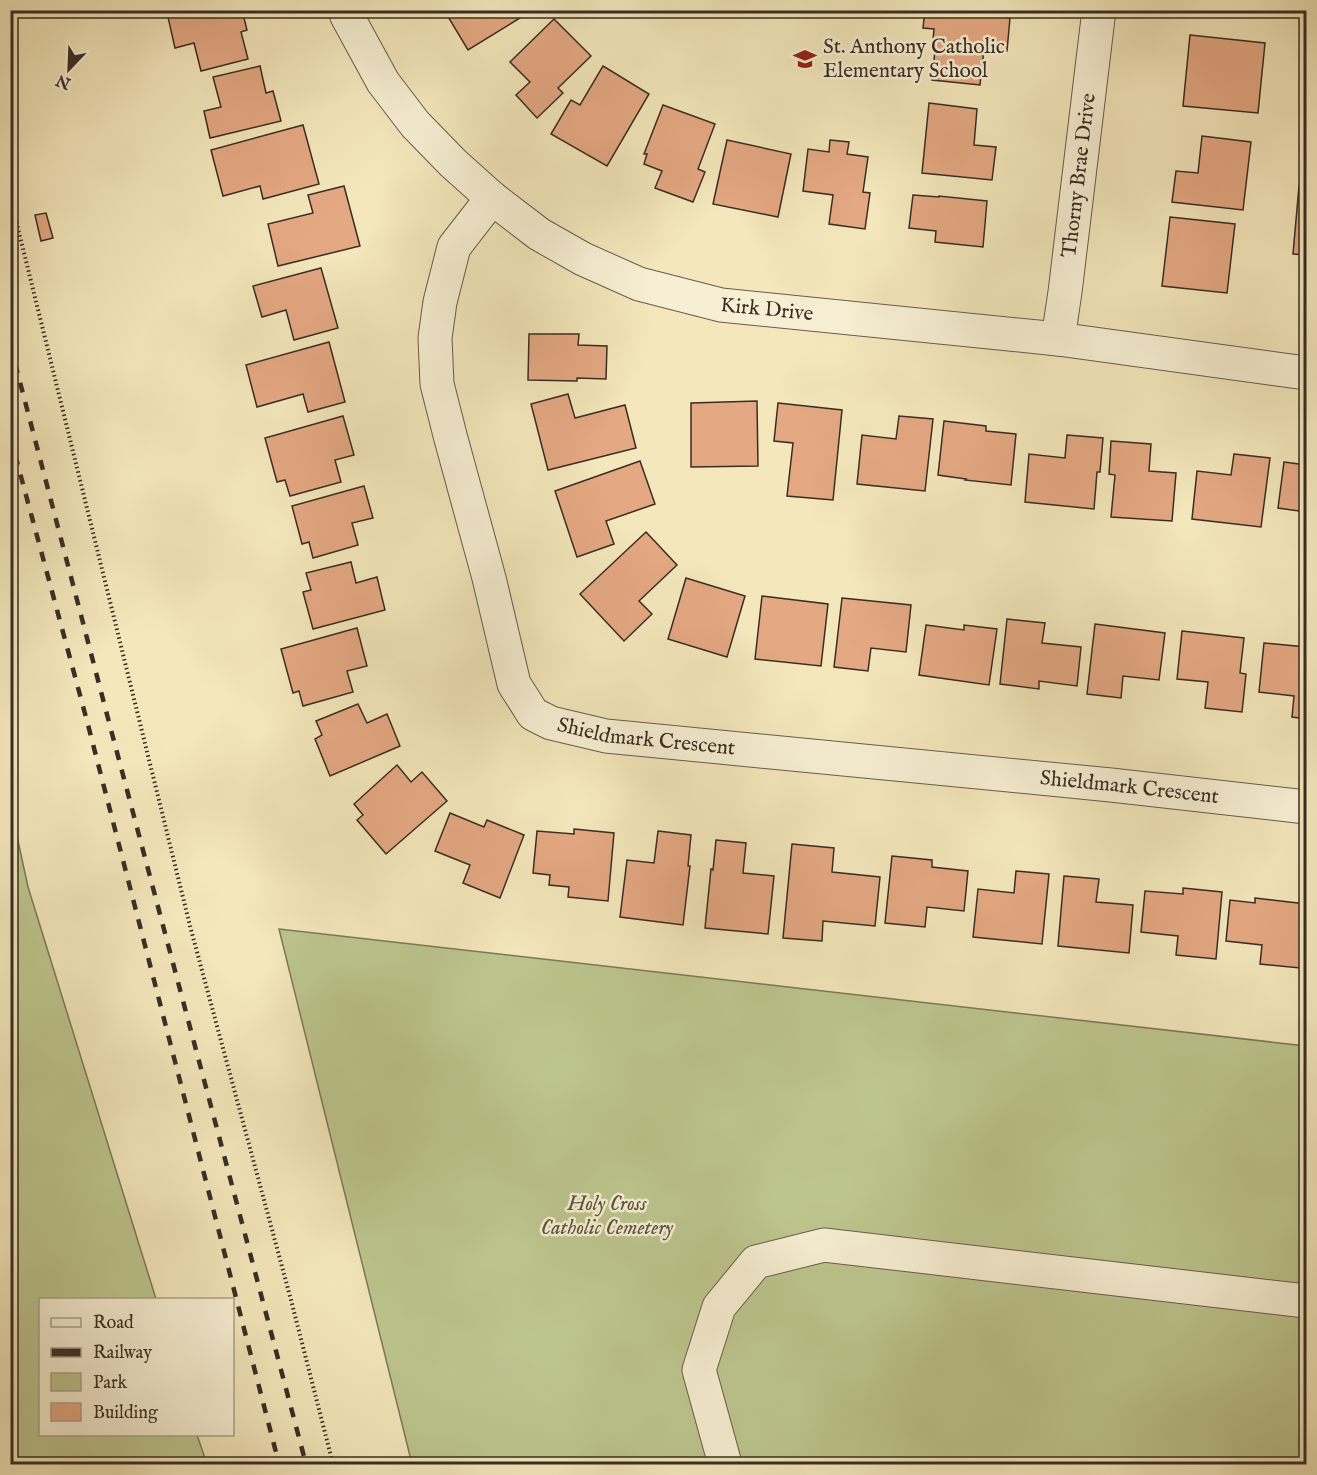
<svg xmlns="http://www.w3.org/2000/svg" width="1317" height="1475" font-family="'IM FELL English',serif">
<rect width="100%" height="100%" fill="#f3e7bb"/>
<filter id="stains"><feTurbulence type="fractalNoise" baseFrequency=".00333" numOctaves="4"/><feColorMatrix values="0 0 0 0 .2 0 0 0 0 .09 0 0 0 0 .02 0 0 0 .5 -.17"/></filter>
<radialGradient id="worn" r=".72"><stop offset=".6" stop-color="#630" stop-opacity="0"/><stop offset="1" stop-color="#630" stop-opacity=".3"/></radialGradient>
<!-- green -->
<g fill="#bdc58e" stroke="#7b795a" stroke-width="1.5">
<path d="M 10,804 L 28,887 L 156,1299 L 40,1300 L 40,1434 L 197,1435 L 207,1464 L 11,1464 Z"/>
<path d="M 279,929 L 1306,1046 L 1306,1464 L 412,1464 Z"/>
</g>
<!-- building -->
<g fill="#e4a882" stroke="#392d26" stroke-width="1.5">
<path d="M 192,10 L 242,10 L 247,30 L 241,32 L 248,59 L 201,71 L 194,43 L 175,48 L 168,17 Z"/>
<path d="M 444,10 L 526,10 L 528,13 L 468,50 Z"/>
<path d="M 925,10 L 941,10 L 1010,18 L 1007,51 L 984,49 L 980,85 L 932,80 L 936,40 L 933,40 L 934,29 L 923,28 Z"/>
<path d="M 554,19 L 591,56 L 558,88 L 563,93 L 537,118 L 516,95 L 530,82 L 510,62 Z"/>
<path d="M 1190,35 L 1265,43 L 1258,113 L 1183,106 Z"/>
<path d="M 260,66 L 266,93 L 273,91 L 281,121 L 210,138 L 204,111 L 221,107 L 213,77 Z"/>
<path d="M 603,66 L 649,94 L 607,166 L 551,134 L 571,100 L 580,105 Z"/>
<path d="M 929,103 L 977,109 L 974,145 L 996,147 L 992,180 L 922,173 Z"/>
<path d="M 663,105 L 715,124 L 698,169 L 705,172 L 693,202 L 655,188 L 662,171 L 644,164 L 647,154 L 644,154 Z"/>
<path d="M 303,125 L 319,184 L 263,199 L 260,186 L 223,196 L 211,150 Z"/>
<path d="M 1202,136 L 1251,142 L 1243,210 L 1172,202 L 1176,171 L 1198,173 Z"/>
<path d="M 727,140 L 791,154 L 778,217 L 713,204 Z"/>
<path d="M 830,140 L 849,142 L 847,154 L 868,157 L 863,192 L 870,193 L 865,229 L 829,224 L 833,195 L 803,191 L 808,149 L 829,152 Z"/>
<path d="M 344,186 L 360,246 L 278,266 L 268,224 L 313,213 L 308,195 Z"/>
<path d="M 1299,186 L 1306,187 L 1306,255 L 1293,254 Z"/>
<path d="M 913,195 L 939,197 L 939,196 L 987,201 L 983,247 L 935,242 L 936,231 L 909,228 Z"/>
<path d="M 46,213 L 53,238 L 41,241 L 35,215 Z"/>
<path d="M 1170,217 L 1235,224 L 1227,293 L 1162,286 Z"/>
<path d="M 321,268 L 338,328 L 294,340 L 286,310 L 262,317 L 253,286 Z"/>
<path d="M 529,334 L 579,334 L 578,345 L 607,346 L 606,379 L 577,378 L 577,381 L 528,380 Z"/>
<path d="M 329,342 L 345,402 L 308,412 L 303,394 L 257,407 L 246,365 Z"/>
<path d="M 568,394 L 575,418 L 625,405 L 636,448 L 548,470 L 531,404 Z"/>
<path d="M 757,401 L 758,466 L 691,467 L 691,403 Z"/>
<path d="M 778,403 L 842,410 L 833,500 L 787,496 L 793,443 L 774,441 Z"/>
<path d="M 343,416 L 354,455 L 335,460 L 341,482 L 290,496 L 285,480 L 277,482 L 265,438 Z"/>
<path d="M 899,416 L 933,419 L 925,491 L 857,484 L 862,435 L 896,439 Z"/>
<path d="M 944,421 L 986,426 L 986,431 L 1016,434 L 1011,485 L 965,480 L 966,479 L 938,475 Z"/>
<path d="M 1067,435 L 1103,438 L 1100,472 L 1097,472 L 1094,509 L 1025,502 L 1029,454 L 1065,458 Z"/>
<path d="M 1111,441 L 1151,444 L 1149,471 L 1176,473 L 1172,521 L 1111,517 L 1115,475 L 1109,474 Z"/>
<path d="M 1234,454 L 1270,458 L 1261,527 L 1192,519 L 1197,471 L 1231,475 Z"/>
<path d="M 640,461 L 655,504 L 606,521 L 614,544 L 577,557 L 555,491 Z"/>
<path d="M 1284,462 L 1306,465 L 1306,512 L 1278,508 Z"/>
<path d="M 364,486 L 373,518 L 352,523 L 358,545 L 313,558 L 309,542 L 302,544 L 292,506 Z"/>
<path d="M 646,532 L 677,565 L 639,601 L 652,614 L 624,641 L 580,594 Z"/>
<path d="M 351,562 L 356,583 L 377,577 L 385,610 L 313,629 L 303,592 L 311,590 L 306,573 Z"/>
<path d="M 686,578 L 745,596 L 727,657 L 668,639 Z"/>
<path d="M 762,596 L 828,604 L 821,666 L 755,659 Z"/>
<path d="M 842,598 L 911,605 L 906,652 L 871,648 L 868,671 L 834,667 Z"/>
<path d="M 1007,619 L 1045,623 L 1042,643 L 1081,647 L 1077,686 L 1039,681 L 1039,689 L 1000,684 Z"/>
<path d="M 1095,624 L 1165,633 L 1159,680 L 1123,676 L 1121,698 L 1087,694 Z"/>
<path d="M 926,625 L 964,630 L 964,625 L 997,629 L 989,685 L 919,675 Z"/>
<path d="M 357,628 L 367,666 L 347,671 L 353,692 L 303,706 L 299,691 L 293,693 L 281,649 Z"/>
<path d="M 1182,631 L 1244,638 L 1240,673 L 1246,674 L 1242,712 L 1205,708 L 1208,682 L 1177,679 Z"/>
<path d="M 1264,643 L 1306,647 L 1306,719 L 1292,717 L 1294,696 L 1259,692 Z"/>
<path d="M 358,704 L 367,723 L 387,714 L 400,746 L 330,776 L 315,739 L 322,735 L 316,721 Z"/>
<path d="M 397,765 L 411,782 L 422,772 L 447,801 L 386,854 L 357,820 L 363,815 L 354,804 Z"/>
<path d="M 450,813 L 484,827 L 487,820 L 524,835 L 500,898 L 463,883 L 470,865 L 435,851 Z"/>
<path d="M 574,829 L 614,833 L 608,901 L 568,897 L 569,887 L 549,885 L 550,875 L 533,873 L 537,831 L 574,834 Z"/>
<path d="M 658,831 L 691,835 L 688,866 L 690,866 L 683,925 L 620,917 L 627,860 L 654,863 Z"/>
<path d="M 716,840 L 746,843 L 743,873 L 774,876 L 768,934 L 705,928 L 711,869 L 713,870 Z"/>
<path d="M 792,844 L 834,848 L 832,872 L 880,877 L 875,926 L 823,921 L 822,941 L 783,938 Z"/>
<path d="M 892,856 L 932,860 L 932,867 L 968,871 L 964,911 L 927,907 L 925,927 L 885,923 Z"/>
<path d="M 1016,871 L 1049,874 L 1042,944 L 973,937 L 978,889 L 1014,893 Z"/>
<path d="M 1064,876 L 1099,879 L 1096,902 L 1133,905 L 1129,953 L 1058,946 Z"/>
<path d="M 1183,888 L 1222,892 L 1216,959 L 1176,955 L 1178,936 L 1141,932 L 1145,891 L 1183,894 Z"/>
<path d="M 1255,898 L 1306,904 L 1300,968 L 1260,964 L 1262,945 L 1226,941 L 1230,900 L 1255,903 Z"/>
</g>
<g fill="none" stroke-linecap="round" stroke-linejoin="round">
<!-- minor casing -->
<g stroke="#685c4b" stroke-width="35">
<g id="minor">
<path id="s1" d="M 345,10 L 347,16 L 383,82 L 415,124 L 453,163 L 492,198 L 539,234 L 583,259 L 639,284 L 721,305 L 1058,339 L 1306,373"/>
<path id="s2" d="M 492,198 L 454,247 L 440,302 L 435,338 L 437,384 L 451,439 L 489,578 L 514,684 L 533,714 L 551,723 L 606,736 L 1111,785 L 1306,807"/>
<path id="s3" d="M 1058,339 L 1065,292 L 1099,10"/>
<path d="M 725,1464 L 699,1370 L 719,1307 L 756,1262 L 824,1245 L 1306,1301"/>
</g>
</g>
<!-- path -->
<path stroke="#392d26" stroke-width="4" stroke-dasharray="1.5 3" stroke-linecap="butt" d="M 10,196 L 190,926 L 291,1300 L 333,1464"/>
<!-- minor -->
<use href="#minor" stroke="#f7efd3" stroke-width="33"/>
<!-- rail -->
<g stroke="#392d26" stroke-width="4.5" stroke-dasharray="10 10" stroke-linecap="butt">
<path d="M 10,344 L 110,726 L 306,1464"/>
<path d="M 10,436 L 87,721 L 279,1464"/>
</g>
</g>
<!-- icons -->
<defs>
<g id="school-bare" transform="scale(1.8)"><path d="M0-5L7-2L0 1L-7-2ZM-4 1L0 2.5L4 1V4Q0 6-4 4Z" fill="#8f2418" stroke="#f7efd3" stroke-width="2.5" paint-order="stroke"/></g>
</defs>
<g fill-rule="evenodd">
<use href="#school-bare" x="805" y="59"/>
</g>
<g text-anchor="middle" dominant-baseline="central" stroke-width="5" stroke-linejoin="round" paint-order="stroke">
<!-- poi labels -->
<g font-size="21" fill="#392d26" stroke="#f7efd3" text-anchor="start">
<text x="823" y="47">St. Anthony Catholic<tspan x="823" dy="24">Elementary School</tspan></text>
</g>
<!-- street labels -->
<g font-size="21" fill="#392d26" stroke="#f7efd3">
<text stroke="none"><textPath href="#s3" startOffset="165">Thorny Brae Drive</textPath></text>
<text stroke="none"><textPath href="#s1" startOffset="543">Kirk Drive</textPath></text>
<text stroke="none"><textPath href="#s2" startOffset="663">Shieldmark Crescent</textPath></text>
<text stroke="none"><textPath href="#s2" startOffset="1149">Shieldmark Crescent</textPath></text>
</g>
<!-- park labels -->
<g font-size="21" font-style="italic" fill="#5a5340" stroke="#f7efd3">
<text x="607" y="1204">Holy Cross<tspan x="607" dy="24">Catholic Cemetery</tspan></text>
</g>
</g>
<!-- margin -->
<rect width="1317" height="1475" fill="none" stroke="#f3e7bb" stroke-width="36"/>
<rect x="12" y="12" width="1293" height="1451" fill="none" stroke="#392d26" stroke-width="3"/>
<rect x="18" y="18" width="1281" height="1439" fill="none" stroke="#392d26" stroke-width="1.5"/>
<!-- legend -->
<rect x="39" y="1298" width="195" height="138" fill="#f7efd3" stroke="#aba18e" stroke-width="1.5"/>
<rect x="51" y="1318" width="30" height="9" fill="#f7efd3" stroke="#aba18e" stroke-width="1.5"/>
<text x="93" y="1328" font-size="18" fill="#392d26">Road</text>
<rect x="51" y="1348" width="30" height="9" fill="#392d26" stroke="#aba18e" stroke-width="1.5"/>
<text x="93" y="1358" font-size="18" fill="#392d26">Railway</text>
<rect x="51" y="1373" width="30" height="18" fill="#bdc58e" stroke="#aba18e" stroke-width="1.5"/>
<text x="93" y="1388" font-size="18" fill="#392d26">Park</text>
<rect x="51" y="1403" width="30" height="18" fill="#e4a882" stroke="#aba18e" stroke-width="1.5"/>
<text x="93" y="1418" font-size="18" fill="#392d26">Building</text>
<!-- north arrow -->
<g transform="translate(69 69) rotate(203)" stroke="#f7efd3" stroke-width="4.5" paint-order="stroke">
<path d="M0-4.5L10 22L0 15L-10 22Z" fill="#392d26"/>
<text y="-9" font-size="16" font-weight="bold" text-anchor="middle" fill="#392d26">N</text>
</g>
<rect width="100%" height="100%" filter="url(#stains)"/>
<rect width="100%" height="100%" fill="url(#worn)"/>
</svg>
